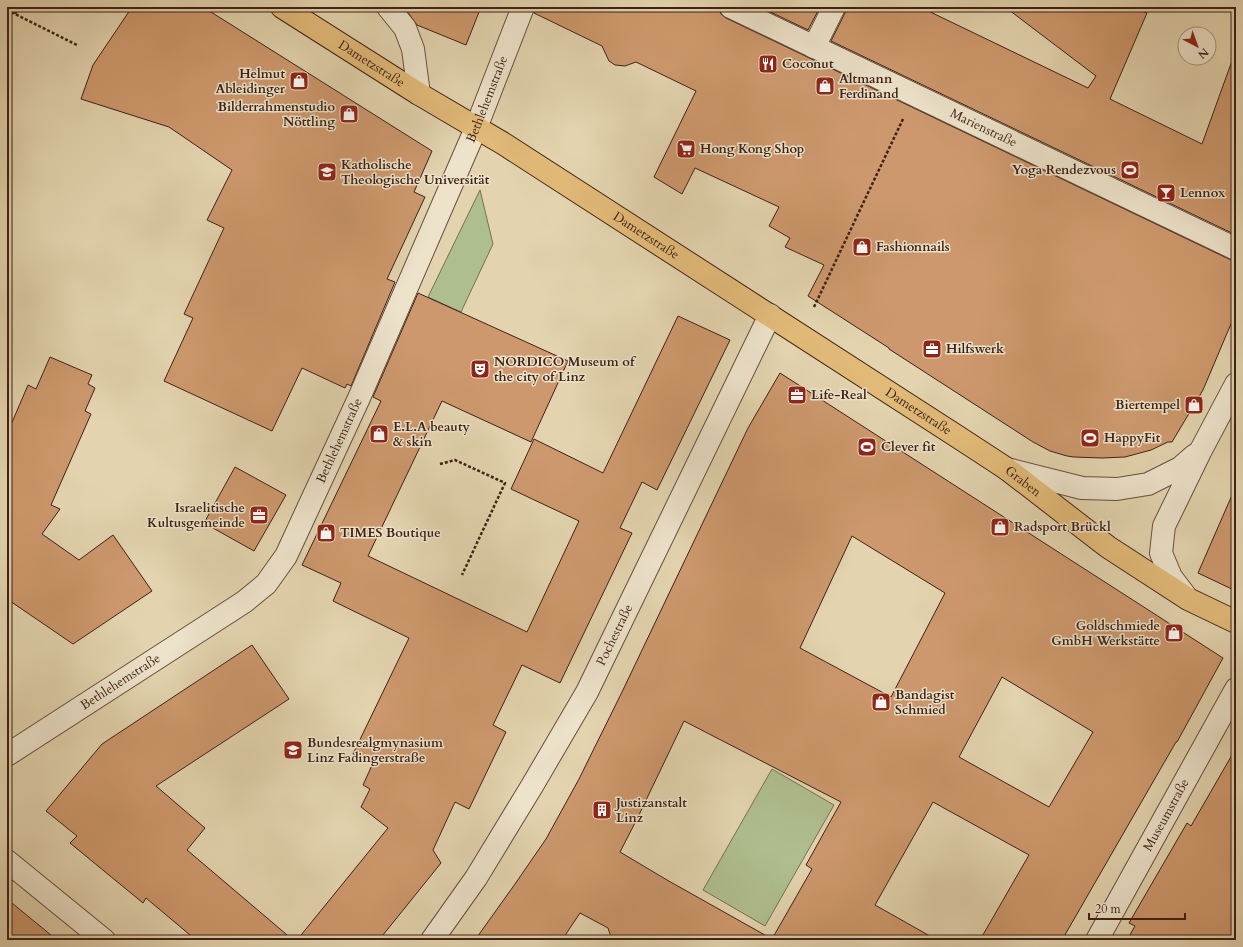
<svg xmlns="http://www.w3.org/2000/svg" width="1243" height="947" font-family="Cardo,serif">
<rect width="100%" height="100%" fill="#e3d4af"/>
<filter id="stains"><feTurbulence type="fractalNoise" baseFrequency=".005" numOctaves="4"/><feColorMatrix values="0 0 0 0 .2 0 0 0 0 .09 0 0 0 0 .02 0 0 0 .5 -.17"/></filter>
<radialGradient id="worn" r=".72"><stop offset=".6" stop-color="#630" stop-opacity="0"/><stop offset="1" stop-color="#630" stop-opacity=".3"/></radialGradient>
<!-- green -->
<g fill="#afbe8f" stroke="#767052">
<path d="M 480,190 L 493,244 L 461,312 L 428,297 Z"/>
<path d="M 772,769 L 834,805 L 765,926 L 703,890 Z"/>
</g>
<!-- building -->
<g fill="#cd986d" stroke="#3e2115" fill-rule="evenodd">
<path d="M 132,7 L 203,7 L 432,151 L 414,192 L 425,197 L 387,279 L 395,282 L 351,386 L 347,384 L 345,388 L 302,368 L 272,431 L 164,381 L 193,318 L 184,314 L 224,228 L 207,220 L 232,170 L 169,127 L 81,99 L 93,65 Z"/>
<path d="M 404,7 L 481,7 L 466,45 L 417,25 Z"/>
<path d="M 535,7 L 719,7 L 721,14 L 726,18 L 1231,260 L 1236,261 L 1236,312 L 1203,390 L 1172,442 L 1168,442 L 1151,450 L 1125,457 L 1102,458 L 1074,457 L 1067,456 L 1050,451 L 1033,442 L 889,349 L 889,348 L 808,296 L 824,265 L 785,247 L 790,238 L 769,226 L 779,207 L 695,168 L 682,194 L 654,177 L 696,91 L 636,62 L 625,66 L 615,65 L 609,61 L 602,46 L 534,13 Z"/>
<path d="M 760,7 L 820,7 L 808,30 Z"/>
<path d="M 846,7 L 920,7 L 1088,88 L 1096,76 L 1005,7 L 1131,7 L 1147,13 L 1110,99 L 1202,144 L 1233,58 L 1236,59 L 1236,235 L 831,41 L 845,13 Z"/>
<path d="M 418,293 L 568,361 L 531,442 L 442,401 L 368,556 L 527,632 L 579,521 L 511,489 L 534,439 L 603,473 L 678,316 L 730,340 L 657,490 L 642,482 L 620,528 L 632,533 L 560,683 L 522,665 L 493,725 L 506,732 L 469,809 L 455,802 L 433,850 L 441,863 L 379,940 L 297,940 L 388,828 L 361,807 L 370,789 L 363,785 L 373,763 L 353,754 L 409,638 L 333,601 L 341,583 L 302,565 L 381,401 L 373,397 Z"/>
<path d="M 50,357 L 92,375 L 88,384 L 95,388 L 85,411 L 91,414 L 51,505 L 60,509 L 42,534 L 79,560 L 113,535 L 152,591 L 73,644 L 7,599 L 7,434 L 28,385 L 36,389 Z"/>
<path d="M 780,373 L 1223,658 L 1177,742 L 1176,742 L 1062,940 L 980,940 L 1029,855 L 933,802 L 875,905 L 937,940 L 612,940 L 608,928 L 580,913 L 562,940 L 475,940 L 515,884 L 546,839 L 579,779 L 622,692 L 748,428 ZM 852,536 L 945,593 L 891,697 L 800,648 ZM 1002,677 L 1093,732 L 1049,807 L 959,757 ZM 684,721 L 841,802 L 806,865 L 812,869 L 772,939 L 667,880 L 620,852 L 637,819 Z"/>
<path d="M 235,467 L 286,495 L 254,551 L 204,523 Z"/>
<path d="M 1236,486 L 1236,591 L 1198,573 Z"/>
<path d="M 252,645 L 289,699 L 156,786 L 205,828 L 187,850 L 293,940 L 196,940 L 146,898 L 143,903 L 70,843 L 77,836 L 46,811 L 102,744 Z"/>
<path d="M 1236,748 L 1236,940 L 1127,940 L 1135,926 L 1129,923 L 1187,823 L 1191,826 Z"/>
<path d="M 7,899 L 57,940 L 7,940 Z"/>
</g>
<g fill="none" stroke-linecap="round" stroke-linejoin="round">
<!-- minor casing -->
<g stroke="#674e3c" stroke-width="24">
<g id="minor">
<path d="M 388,7 L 405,28 L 413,49 L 419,94"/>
<path id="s1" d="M 731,7 L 1236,249"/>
<path d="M 814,47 L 834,7"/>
<path d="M 1007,469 L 1082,488 L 1117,489 L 1148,484 L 1180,468 L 1195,455"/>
<path d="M 1187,598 L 1171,577 L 1161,553 L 1164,526 L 1201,450 L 1236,384"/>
<path id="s2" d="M 7,755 L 244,602 L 266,584 L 286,556 L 359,398 L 476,128 L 523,7"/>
<path d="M 7,861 L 104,940"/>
<path id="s3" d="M 432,940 L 476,878 L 532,786 L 587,692 L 770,315"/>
<path id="s4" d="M 1097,940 L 1236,689"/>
</g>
</g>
<!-- major casing -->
<g stroke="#3e2115" stroke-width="24">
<g id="major">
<path id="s5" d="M 282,7 L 419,94 L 504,144 L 958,437 L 1007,469 L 1108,547 L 1188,599 L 1236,622"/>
</g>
</g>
<!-- path -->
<g stroke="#3e2115" stroke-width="2.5" stroke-dasharray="3 2" stroke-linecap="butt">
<path d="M 7,10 L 77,45"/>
<path d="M 15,14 L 19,7"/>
<path d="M 814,307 L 903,119"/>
<path d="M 440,464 L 455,460 L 505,483 L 462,575"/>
</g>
<!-- minor -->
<use href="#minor" stroke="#ede3cb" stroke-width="22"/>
<!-- major -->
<use href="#major" stroke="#e2ba78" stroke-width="22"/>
</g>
<!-- icons -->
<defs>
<g id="restaurant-square" transform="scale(1)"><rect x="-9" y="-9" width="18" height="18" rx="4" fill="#8f2418" stroke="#ede3cb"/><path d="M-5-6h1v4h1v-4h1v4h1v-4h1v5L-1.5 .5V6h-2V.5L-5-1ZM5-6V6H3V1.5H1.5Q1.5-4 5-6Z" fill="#fff"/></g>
<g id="shop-square" transform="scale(1)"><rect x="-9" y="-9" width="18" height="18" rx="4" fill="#8f2418" stroke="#ede3cb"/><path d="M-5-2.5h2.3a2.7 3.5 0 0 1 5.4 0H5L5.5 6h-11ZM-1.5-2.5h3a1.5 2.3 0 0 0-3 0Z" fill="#fff"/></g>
<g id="supermarket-square" transform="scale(1)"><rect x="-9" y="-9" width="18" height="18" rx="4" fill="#8f2418" stroke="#ede3cb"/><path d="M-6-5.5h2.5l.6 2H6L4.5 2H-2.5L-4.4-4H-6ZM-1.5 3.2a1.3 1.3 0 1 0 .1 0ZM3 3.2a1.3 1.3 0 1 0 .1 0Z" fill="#fff"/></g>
<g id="stadium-square" transform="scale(1)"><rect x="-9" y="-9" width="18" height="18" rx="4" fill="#8f2418" stroke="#ede3cb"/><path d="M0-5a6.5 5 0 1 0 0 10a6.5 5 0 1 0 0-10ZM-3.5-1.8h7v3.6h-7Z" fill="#fff"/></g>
<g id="university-square" transform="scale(1)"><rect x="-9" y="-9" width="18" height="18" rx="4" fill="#8f2418" stroke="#ede3cb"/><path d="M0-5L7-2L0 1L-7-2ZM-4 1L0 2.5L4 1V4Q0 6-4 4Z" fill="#fff"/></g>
<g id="bar-square" transform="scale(1)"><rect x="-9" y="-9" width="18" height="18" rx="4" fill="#8f2418" stroke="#ede3cb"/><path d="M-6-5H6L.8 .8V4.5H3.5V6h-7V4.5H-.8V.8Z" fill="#fff"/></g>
<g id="office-square" transform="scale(1)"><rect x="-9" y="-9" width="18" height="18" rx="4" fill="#8f2418" stroke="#ede3cb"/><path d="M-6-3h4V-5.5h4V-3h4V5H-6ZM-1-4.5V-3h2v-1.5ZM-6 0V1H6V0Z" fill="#fff"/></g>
<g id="theatre-square" transform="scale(1)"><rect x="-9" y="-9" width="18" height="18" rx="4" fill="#8f2418" stroke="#ede3cb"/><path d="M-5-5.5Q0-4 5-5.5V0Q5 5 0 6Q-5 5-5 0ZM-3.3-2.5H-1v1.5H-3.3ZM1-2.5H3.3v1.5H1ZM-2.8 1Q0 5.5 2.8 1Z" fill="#fff"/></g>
<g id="school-square" transform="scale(1)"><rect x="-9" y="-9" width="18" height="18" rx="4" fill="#8f2418" stroke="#ede3cb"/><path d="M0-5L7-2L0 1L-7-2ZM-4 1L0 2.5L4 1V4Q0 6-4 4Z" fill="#fff"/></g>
<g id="building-square" transform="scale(1)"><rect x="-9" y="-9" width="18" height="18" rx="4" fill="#8f2418" stroke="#ede3cb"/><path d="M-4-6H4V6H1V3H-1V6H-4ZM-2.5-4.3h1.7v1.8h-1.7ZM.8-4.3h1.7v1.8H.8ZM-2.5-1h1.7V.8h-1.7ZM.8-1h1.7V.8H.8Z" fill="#fff"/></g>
</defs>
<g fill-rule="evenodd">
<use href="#restaurant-square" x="768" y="64"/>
<use href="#shop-square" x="299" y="81"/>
<use href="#shop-square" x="825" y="86"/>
<use href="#shop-square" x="349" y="114"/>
<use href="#supermarket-square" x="686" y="149"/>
<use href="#stadium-square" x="1130" y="170"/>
<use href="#university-square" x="327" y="172"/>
<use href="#bar-square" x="1166" y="193"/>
<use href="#shop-square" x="862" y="247"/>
<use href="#office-square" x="932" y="349"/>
<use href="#theatre-square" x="480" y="369"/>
<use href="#office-square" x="797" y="395"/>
<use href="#shop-square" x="1194" y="405"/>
<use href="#shop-square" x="379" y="434"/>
<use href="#stadium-square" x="1090" y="438"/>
<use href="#stadium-square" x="867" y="447"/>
<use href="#office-square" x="259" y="515"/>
<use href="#shop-square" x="1000" y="527"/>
<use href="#shop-square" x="326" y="533"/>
<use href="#shop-square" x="1174" y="633"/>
<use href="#shop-square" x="881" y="702"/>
<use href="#school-square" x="293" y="750"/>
<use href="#building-square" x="602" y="810"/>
</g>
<g text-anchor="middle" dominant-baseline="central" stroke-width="3" stroke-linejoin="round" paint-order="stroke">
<!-- street labels -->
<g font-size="13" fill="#3e2115" stroke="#ede3cb">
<text stroke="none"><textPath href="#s5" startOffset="106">Dametzstraße</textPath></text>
<text stroke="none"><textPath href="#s2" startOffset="844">Bethlehemstraße</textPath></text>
<text stroke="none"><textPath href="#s1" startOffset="280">Marienstraße</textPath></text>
<text stroke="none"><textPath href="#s5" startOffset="430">Dametzstraße</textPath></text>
<text stroke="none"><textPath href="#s5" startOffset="754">Dametzstraße</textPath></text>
<text stroke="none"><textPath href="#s2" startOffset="472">Bethlehemstraße</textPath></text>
<text stroke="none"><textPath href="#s5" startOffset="880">Graben</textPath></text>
<text stroke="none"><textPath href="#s3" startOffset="356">Pochestraße</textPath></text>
<text stroke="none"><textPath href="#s2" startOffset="135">Bethlehemstraße</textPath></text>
<text stroke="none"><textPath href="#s4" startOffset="143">Museumstraße</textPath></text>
</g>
<!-- poi labels -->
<g font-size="13" font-weight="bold" fill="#3e2115" stroke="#ede3cb" text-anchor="start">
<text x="782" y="64">Coconut</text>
<text x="285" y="74" text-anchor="end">Helmut<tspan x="285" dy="15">Ableidinger</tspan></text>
<text x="839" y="79">Altmann<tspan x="839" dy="15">Ferdinand</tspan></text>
<text x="335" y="107" text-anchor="end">Bilderrahmenstudio<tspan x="335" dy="15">Nöttling</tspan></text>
<text x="700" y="149">Hong Kong Shop</text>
<text x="341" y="165">Katholische<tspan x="341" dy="15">Theologische Universität</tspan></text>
<text x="1116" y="170" text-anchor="end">Yoga Rendezvous</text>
<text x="1180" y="193">Lennox</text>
<text x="876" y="247">Fashionnails</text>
<text x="946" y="349">Hilfswerk</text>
<text x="494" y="362">NORDICO Museum of<tspan x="494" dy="15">the city of Linz</tspan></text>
<text x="811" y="395">Life-Real</text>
<text x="1180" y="405" text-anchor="end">Biertempel</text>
<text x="393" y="427">E.L.A beauty<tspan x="393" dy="15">&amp; skin</tspan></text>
<text x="1104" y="438">HappyFit</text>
<text x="881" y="447">Clever fit</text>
<text x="245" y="508" text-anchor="end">Israelitische<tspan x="245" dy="15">Kultusgemeinde</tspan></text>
<text x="1014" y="527">Radsport Brückl</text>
<text x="340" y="533">TIMES Boutique</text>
<text x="1160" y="626" text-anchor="end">Goldschmiede<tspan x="1160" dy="15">GmbH Werkstätte</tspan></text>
<text x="895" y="695">Bandagist<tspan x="895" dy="15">Schmied</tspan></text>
<text x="307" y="743">Bundesrealgmynasium<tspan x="307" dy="15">Linz Fadingerstraße</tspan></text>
<text x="616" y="803">Justizanstalt<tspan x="616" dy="15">Linz</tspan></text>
</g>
</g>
<!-- margin -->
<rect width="1243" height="947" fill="none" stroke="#e3d4af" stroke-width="24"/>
<rect x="8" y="8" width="1227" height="931" fill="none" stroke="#3e2115" stroke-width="2"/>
<rect x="12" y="12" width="1219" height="923" fill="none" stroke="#3e2115"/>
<!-- north arrow -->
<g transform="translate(1197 46) rotate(139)"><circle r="19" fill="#ede3cb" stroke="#a79582"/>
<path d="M0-3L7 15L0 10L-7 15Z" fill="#8f2418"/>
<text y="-6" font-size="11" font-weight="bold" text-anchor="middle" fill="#3e2115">N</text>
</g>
<!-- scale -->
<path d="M1089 913v6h96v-6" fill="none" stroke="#3e2115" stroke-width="2"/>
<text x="1095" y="913" font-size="12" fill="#3e2115" stroke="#ede3cb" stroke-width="3" paint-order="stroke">20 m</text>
<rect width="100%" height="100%" filter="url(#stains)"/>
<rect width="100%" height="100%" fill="url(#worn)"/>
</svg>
